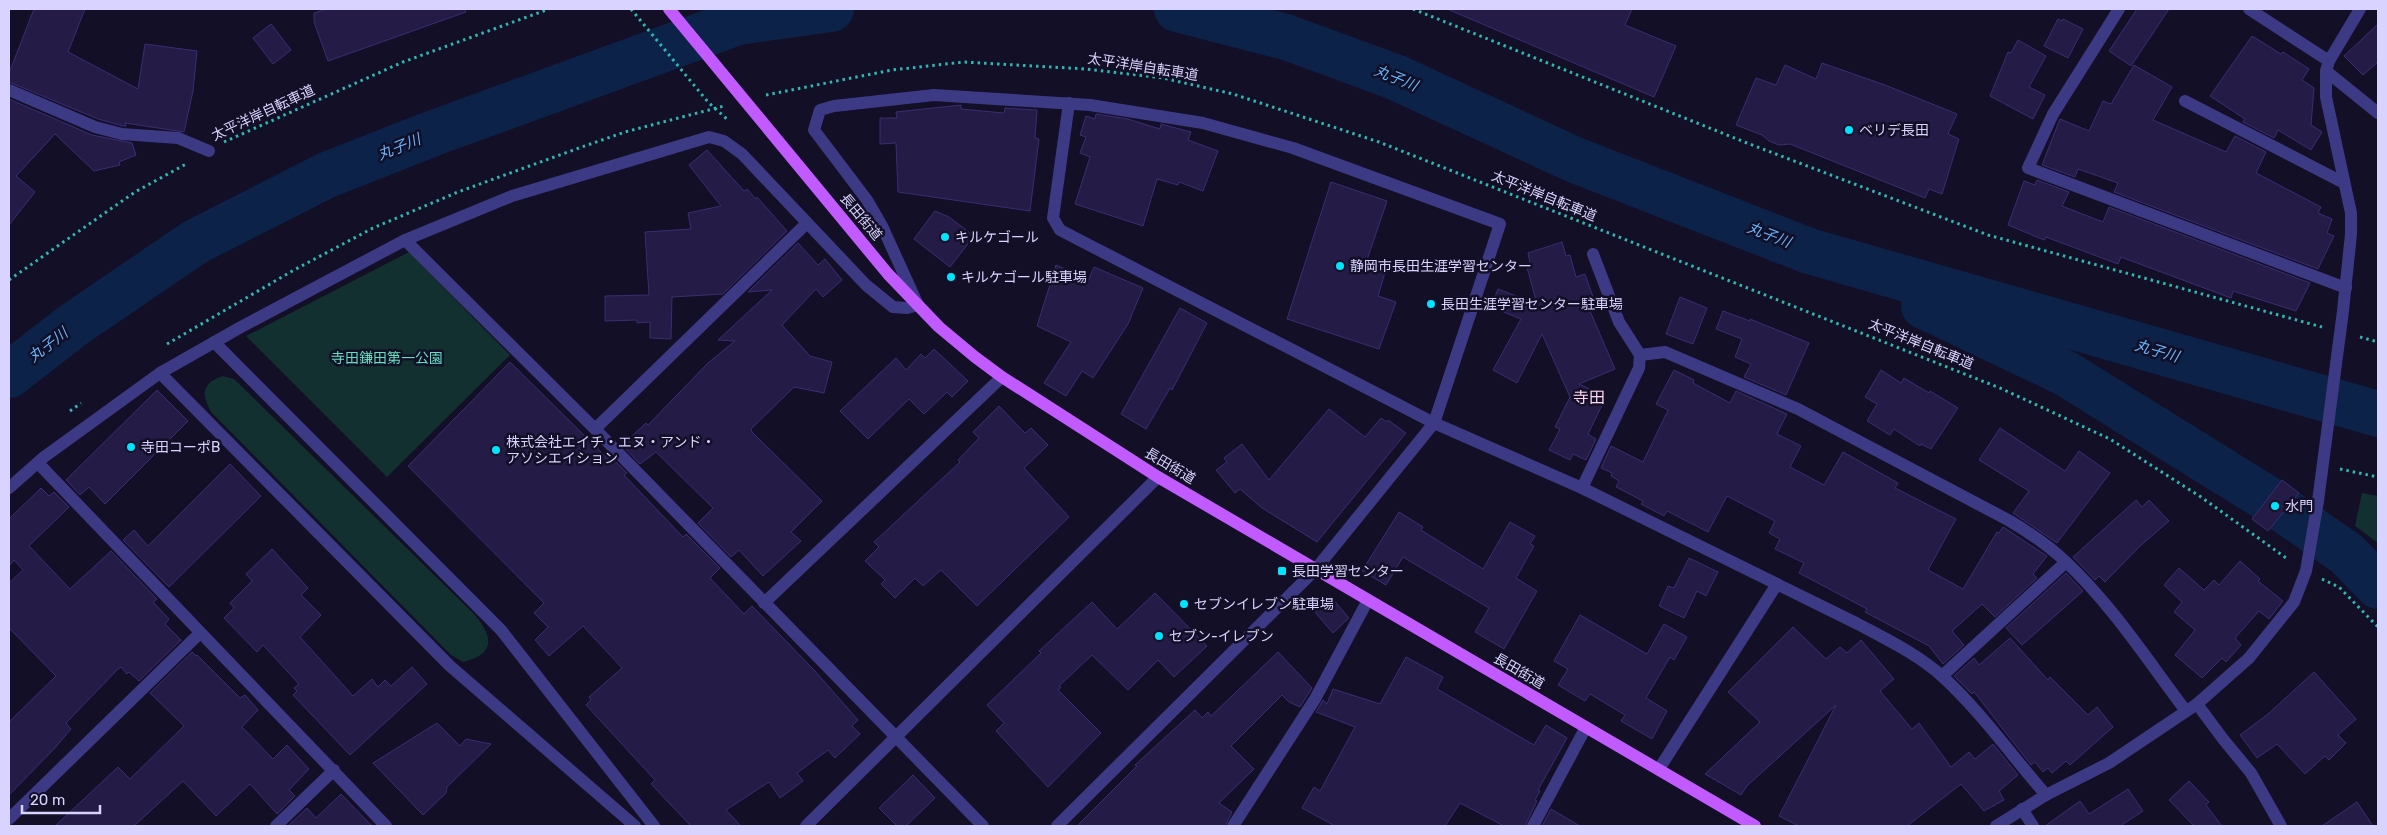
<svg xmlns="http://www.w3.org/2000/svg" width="2387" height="835" font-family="Rubik,'Noto Sans JP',sans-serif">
<rect width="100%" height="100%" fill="#130f26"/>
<!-- green -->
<g fill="#12302f">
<path d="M 409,252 L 510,355 L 387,477 L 246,336 Z"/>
<path d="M 223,376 L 234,379 L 475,615 C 493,637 496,654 463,662 L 451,655 L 212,413 C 201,395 201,383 223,376 Z"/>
<path d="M 2362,493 L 2378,496 L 2378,543 L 2355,526 Z"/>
</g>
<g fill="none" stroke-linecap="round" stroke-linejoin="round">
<!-- river -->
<g stroke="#0c2248" stroke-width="46">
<path d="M 1177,9 L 1286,37 L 1395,77 L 1575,160 L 1809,251 L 2378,414"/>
<path d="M 1924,306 L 2065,373 L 2271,501 L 2347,554 L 2378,586"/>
<path d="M 9,375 L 72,326 L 195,242 L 327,175 L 431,134 L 738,22 L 831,9"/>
</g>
</g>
<!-- building -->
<g fill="#241b47" stroke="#3b2d73">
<path d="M 34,9 L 85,9 L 68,52 L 138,89 L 145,44 L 197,51 L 193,91 L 184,132 L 125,123 L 126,126 L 123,126 L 98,119 L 9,82 L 9,73 Z"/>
<path d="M 327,9 L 465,9 L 466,12 L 328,61 L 314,22 L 314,13 Z"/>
<path d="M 1447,9 L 1632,9 L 1625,25 L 1676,46 L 1654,97 Z"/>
<path d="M 2137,9 L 2169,9 L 2131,66 L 2109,51 Z"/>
<path d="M 2058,19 L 2062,21 L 2063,19 L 2083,29 L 2068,58 L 2044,46 Z"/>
<path d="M 271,24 L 291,50 L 273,64 L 253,38 Z"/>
<path d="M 2378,24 L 2378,62 L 2363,75 L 2344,56 Z"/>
<path d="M 2252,36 L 2281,54 L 2283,52 L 2309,69 L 2302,80 L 2314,88 L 2311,125 L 2322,132 L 2311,150 L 2278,130 L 2274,138 L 2243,122 L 2245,119 L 2210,96 Z"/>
<path d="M 2018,40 L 2046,56 L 2029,87 L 2045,95 L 2033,119 L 1990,96 L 2008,52 L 2011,53 Z"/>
<path d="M 1822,63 L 1885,85 L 1957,114 L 1948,134 L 1959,139 L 1942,194 L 1929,189 L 1925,198 L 1790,144 L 1779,145 L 1769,141 L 1762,135 L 1736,125 L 1756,78 L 1776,85 L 1785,65 L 1816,79 Z"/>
<path d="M 2134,65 L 2172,87 L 2153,120 L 2226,152 L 2235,136 L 2266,152 L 2256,173 L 2321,207 L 2318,213 L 2332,219 L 2327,233 L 2334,236 L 2318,269 L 2114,192 L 2118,183 L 2078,169 L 2075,177 L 2042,165 L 2060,119 L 2089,131 L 2103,101 L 2111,104 Z"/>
<path d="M 9,99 L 92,135 L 132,143 L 136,155 L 119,162 L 120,165 L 94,171 L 55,134 L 16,176 L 35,192 L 9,225 Z"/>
<path d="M 961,105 L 961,109 L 1004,113 L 1005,108 L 1037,110 L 1035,138 L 1039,139 L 1030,211 L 898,192 L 896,143 L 880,144 L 880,118 L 897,118 L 896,112 Z"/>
<path d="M 1096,114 L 1128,119 L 1160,129 L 1161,124 L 1191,132 L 1188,140 L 1218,151 L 1203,191 L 1179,182 L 1178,185 L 1157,179 L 1143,226 L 1075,204 L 1090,157 L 1080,153 L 1086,137 L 1080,135 L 1086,116 L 1095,119 Z"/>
<path d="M 707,150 L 744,191 L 747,189 L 756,199 L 757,197 L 787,231 L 723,294 L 672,297 L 671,339 L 650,338 L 650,322 L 637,323 L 637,320 L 605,321 L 605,296 L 649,295 L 645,232 L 691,229 L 688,213 L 721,206 L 689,165 Z"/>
<path d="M 2037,180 L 2069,192 L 2062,206 L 2103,222 L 2109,207 L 2310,283 L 2296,311 L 2233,291 L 2231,298 L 2121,257 L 2118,264 L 2046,237 L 2044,240 L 2008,225 L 2024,181 L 2035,185 Z"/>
<path d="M 1331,182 L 1387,201 L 1366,263 L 1386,269 L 1378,296 L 1396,302 L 1379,349 L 1287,319 Z"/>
<path d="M 935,211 L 949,217 L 974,236 L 950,267 L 914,239 Z"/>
<path d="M 1562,242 L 1566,256 L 1570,255 L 1576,277 L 1585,274 L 1594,300 L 1586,302 L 1615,369 L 1579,384 L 1606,397 L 1588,434 L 1596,439 L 1586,460 L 1573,454 L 1570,460 L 1549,450 L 1560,429 L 1555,427 L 1570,397 L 1542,334 L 1517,383 L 1493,370 L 1521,319 L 1491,307 L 1498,289 L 1537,304 L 1526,264 L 1530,263 L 1528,253 Z"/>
<path d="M 798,243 L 818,265 L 825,259 L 842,280 L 823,297 L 816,289 L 782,325 L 810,356 L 832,362 L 824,393 L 794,387 L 751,429 L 752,432 L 822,501 L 791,532 L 801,541 L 763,576 L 739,550 L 731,557 L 698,523 L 713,508 L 656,452 L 640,464 L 622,445 L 646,423 L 648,425 L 708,363 L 735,341 L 718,340 L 772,290 L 748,292 Z"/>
<path d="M 1056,265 L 1089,279 L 1094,267 L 1143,288 L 1128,324 L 1093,378 L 1082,371 L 1066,396 L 1044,383 L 1071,342 L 1037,326 Z"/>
<path d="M 1680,297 L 1707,308 L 1693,344 L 1666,334 Z"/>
<path d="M 1180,308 L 1207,323 L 1172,390 L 1170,388 L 1146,429 L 1121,414 Z"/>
<path d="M 1723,311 L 1750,321 L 1750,319 L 1809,343 L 1786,395 L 1744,377 L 1751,364 L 1735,357 L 1742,339 L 1716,329 Z"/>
<path d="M 934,349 L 968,381 L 952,397 L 947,392 L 924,414 L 909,399 L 868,439 L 840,411 L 896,358 L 906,370 L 921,354 L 925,358 Z"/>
<path d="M 510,362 L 607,458 L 610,456 L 627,473 L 624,475 L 683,537 L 686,534 L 720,568 L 710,578 L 744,614 L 752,606 L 814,670 L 858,720 L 852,726 L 860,734 L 835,758 L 828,750 L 797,773 L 803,781 L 780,798 L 769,782 L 726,810 L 741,826 L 691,826 L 651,784 L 655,780 L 586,705 L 591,700 L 589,697 L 622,668 L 583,626 L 549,656 L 535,640 L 548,627 L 534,613 L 544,603 L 408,466 Z"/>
<path d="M 1674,370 L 1694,380 L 1693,383 L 1730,403 L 1736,391 L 1787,414 L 1777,434 L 1801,446 L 1790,467 L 1824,485 L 1843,452 L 1898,483 L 1895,488 L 1956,519 L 1928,570 L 1963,589 L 1997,532 L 1999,533 L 2003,527 L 2047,556 L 2033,574 L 2037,578 L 1995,617 L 1982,604 L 1952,631 L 1964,645 L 1943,664 L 1929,646 L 1865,612 L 1867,609 L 1799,573 L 1804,563 L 1775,549 L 1780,539 L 1769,533 L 1775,521 L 1727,496 L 1708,532 L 1667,511 L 1664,516 L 1641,504 L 1643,501 L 1616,487 L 1619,481 L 1611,476 L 1612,473 L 1601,468 L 1611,446 L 1643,462 L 1668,410 L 1656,404 Z"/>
<path d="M 1881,370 L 1901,383 L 1904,378 L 1929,393 L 1930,391 L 1958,408 L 1931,449 L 1921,444 L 1920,446 L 1894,429 L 1890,435 L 1867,421 L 1877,404 L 1865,397 Z"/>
<path d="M 157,390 L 188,421 L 105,504 L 89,487 L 80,495 L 66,480 Z"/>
<path d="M 999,406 L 1025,433 L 1031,428 L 1048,445 L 1024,468 L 1069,517 L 977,606 L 941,570 L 923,586 L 915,578 L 895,598 L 881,584 L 885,580 L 865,561 L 879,547 L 874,542 L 960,462 L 958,460 L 979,438 L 973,432 Z"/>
<path d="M 1329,409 L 1365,437 L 1381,418 L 1387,422 L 1388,420 L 1406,433 L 1317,542 L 1262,508 L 1240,489 L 1235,493 L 1216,470 L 1227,462 L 1224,458 L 1242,444 L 1269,480 Z"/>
<path d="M 2000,428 L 2065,471 L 2079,451 L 2110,473 L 2057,543 L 2013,513 L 2029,491 L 1979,460 Z"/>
<path d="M 230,464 L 261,496 L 169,587 L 123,540 L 134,530 L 148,546 Z"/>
<path d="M 2282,480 L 2299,493 L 2268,531 L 2252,519 Z"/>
<path d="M 41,488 L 49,496 L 54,492 L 69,507 L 29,546 L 70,589 L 111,551 L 157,599 L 153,602 L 169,619 L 165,624 L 181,640 L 139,681 L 129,672 L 127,674 L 121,667 L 118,669 L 66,723 L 71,729 L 54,749 L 9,795 L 9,722 L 56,676 L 9,628 L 9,583 L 23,570 L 14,560 L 9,566 L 9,519 Z"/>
<path d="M 2136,500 L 2142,507 L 2149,500 L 2169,521 L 2139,547 L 2105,582 L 2099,576 L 2095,580 L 2073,557 Z"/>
<path d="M 1399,512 L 1423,527 L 1421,530 L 1483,569 L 1510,522 L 1535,536 L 1530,544 L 1534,546 L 1516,578 L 1537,591 L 1504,649 L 1475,632 L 1489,608 L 1403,557 L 1386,585 L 1362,571 Z"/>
<path d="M 272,549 L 308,588 L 301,595 L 321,615 L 300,637 L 353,696 L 372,679 L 378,687 L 385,680 L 391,686 L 412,667 L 427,684 L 350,755 L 293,695 L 297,691 L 294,688 L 299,684 L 263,645 L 257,652 L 224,618 L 234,608 L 230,603 L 252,581 L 246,574 Z"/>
<path d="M 1689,558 L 1718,572 L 1706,596 L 1697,591 L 1684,618 L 1659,606 L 1668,586 L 1674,588 Z"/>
<path d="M 2240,561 L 2260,579 L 2258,581 L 2283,601 L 2269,619 L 2259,611 L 2235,638 L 2241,645 L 2226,662 L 2222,658 L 2202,678 L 2175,655 L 2195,630 L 2174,612 L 2182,602 L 2164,585 L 2179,568 L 2204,590 L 2214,580 L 2219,585 Z"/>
<path d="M 2066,573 L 2083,591 L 2022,645 L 2006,628 Z"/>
<path d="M 1155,593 L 1207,646 L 1174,677 L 1158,660 L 1128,690 L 1092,655 L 1059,686 L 1061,687 L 1058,690 L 1101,733 L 1048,787 L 996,731 L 1004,723 L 987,705 L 1041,653 L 1039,651 L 1092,602 L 1117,629 Z"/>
<path d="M 1331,597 L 1349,618 L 1333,633 L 1314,611 Z"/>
<path d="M 1580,615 L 1647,654 L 1664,624 L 1687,637 L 1674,660 L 1670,657 L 1646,698 L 1667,711 L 1652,739 L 1621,721 L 1625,715 L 1590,694 L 1585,701 L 1558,685 L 1568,669 L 1554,661 Z"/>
<path d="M 1793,627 L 1826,659 L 1840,647 L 1847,653 L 1861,640 L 1894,679 L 1880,691 L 1912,729 L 1919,723 L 1951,767 L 1969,752 L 1975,759 L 1993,744 L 2018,775 L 1999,791 L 2004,800 L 1984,811 L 1961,784 L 1907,826 L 1799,826 L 1779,816 L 1836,705 L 1747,786 L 1741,795 L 1705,774 L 1760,722 L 1728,692 Z"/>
<path d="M 2010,638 L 2048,680 L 2050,677 L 2088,715 L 2097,707 L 2113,727 L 2070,765 L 2066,761 L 2052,773 L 2048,768 L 2043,772 L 2035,762 L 2031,765 L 1974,692 L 1972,694 L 1954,676 L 1974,658 L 1979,665 Z"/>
<path d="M 192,652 L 196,656 L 197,655 L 240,698 L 245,695 L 258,710 L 242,727 L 273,759 L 287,745 L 309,769 L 289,790 L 295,796 L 277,814 L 250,784 L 216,816 L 183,781 L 134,826 L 55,826 L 118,767 L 130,779 L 184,726 L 150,693 Z"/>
<path d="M 1278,652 L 1312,688 L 1300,707 L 1289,702 L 1282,695 L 1231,746 L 1254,769 L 1219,803 L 1232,812 L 1225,826 L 1077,826 L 1137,766 L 1135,765 L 1195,710 L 1202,718 L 1208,712 L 1211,716 Z"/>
<path d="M 1406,657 L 1443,677 L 1437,689 L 1534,745 L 1546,725 L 1567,738 L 1538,790 L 1540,791 L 1535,800 L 1537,801 L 1525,826 L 1504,826 L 1460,803 L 1445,826 L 1335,826 L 1302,808 L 1314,787 L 1320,791 L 1355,727 L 1316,712 L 1323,700 L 1327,704 L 1333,689 L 1380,704 Z"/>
<path d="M 2314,672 L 2356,719 L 2338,735 L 2346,743 L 2329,760 L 2325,756 L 2305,774 L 2277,744 L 2257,758 L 2240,735 L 2268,714 Z"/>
<path d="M 437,723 L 460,746 L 466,739 L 491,744 L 447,787 L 446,793 L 423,815 L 373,763 Z"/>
<path d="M 913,775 L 935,798 L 906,826 L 897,826 L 879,808 Z"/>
<path d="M 2189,781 L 2209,802 L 2206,805 L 2222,826 L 2194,826 L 2169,800 Z"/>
<path d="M 2128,789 L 2143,811 L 2120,826 L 2045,826 L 2080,801 L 2089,814 Z"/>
<path d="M 341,794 L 372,826 L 288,826 L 307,808 L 316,818 Z"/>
<path d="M 2357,802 L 2373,826 L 2322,826 Z"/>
<path d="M 1551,809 L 1580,826 L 1542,826 Z"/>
</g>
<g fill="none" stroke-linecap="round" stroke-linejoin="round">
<!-- path -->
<g stroke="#2fb8b0" stroke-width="3" stroke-dasharray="2.5 4" stroke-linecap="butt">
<path d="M 631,9 L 708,102 L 729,121"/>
<path d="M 1413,9 L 1747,143 L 1988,235 L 2322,327"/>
<path d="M 766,95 L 892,70 L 964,62 L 1086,69 L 1163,78 L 1233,94 L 1379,142 L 2000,388 L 2110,439 L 2201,497 L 2289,560"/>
<path d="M 224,142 L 403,62 L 549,9"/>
<path d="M 9,280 L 135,192 L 188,163"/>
<path d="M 2360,337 L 2378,342"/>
<path d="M 167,344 L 294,270 L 373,228 L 458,192 L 579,148 L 625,132 L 724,106"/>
<path d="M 70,411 L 81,403"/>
<path d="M 2340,469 L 2378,477"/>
<path d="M 2322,579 L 2339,587 L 2378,627"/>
</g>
<!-- minor -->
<g stroke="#3d3a85" stroke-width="12">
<path d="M 2119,9 L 2053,114 L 2028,168 L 2346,288"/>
<path d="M 2249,9 L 2329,61"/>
<path d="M 2326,71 L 2378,113"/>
<path d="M 9,90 L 95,127 L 122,134 L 178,138 L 209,151"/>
<path d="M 2185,101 L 2344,183"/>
<path d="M 1069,103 L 1053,218 L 1060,230 L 1434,423 L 1582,488 L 1856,623 C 1886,639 1919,655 1943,677 C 1981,712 2012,756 2046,795"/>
<path d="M 405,240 L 595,429 L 983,826"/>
<path d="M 214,342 L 501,630 L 654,826"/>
<path d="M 1640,355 L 1665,352 L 1798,409 L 2010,521 C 2030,533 2049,546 2066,562 C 2112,605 2148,661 2186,711"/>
<path d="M 160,373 L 450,666 L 635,826"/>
<path d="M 595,429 L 807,223"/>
<path d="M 38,463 L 386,826"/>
<path d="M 9,488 L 44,457 L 160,373 L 241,327 L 405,240 L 512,196 L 709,137 L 724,141 L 742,154 L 866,285 L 893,307 L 907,308 L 918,305 L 882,226 L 867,200 L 814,130 L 820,110 L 834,106 L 934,95 L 1090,105 L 1203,123 L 1293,148 L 1500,224 L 1434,423 L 1315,570 L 1057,826"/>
<path d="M 1582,488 L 1639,368 L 1640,355 L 1619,322 L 1593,254"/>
<path d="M 764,603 L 1002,377"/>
<path d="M 1942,676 L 2066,562"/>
<path d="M 2197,704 L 2223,739 L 2251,773 L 2281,826"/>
<path d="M 1659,769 L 1777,584"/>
<path d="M 2022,809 L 2033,826"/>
<path d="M 9,819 L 200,633"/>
<path d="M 276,826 L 334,770"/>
<path d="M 806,826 L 1158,477"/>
<path d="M 1233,826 L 1315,699 L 1368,600"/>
<path d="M 1533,826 L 1586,727"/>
<path d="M 1996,826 L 2046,795 L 2109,763 L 2197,704 L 2249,658 L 2294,602 L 2306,571 L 2318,501 L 2343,311 L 2351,234 L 2351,213 L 2326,97 L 2326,71 L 2329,61 L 2360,9"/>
</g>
<!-- major -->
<path stroke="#c25bff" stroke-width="12" d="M 669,9 L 888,274 L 939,327 L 975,357 L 1002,377 L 1158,477 L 1755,826"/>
</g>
<!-- markers -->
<g fill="#00e5ff" stroke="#130f26" stroke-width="2">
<circle cx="1849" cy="130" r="5"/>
<circle cx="945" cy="237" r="5"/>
<circle cx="1340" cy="266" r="5"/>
<circle cx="951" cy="277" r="5"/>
<circle cx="1431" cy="304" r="5"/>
<circle cx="131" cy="447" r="5"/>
<circle cx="496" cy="450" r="5"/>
<circle cx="2275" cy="506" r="5"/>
<rect x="1277" y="566" width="10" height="10" rx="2.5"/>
<circle cx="1184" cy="604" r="5"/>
<circle cx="1159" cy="636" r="5"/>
</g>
<g text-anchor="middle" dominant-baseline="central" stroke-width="5" stroke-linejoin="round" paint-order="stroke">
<!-- street labels -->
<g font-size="14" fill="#d9d4ff" stroke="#130f26">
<text transform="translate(1143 67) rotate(9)">太平洋岸自転車道</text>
<text transform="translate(263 113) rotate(-25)">太平洋岸自転車道</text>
<text transform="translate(1544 196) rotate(22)">太平洋岸自転車道</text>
<text transform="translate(861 217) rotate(50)">長田街道</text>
<text transform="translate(1921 344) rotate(22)">太平洋岸自転車道</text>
<text transform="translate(1170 466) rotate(31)">長田街道</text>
<text transform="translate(1519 671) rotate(30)">長田街道</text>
</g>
<!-- poi labels -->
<g font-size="14" fill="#d9d4ff" stroke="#130f26" text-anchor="start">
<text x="1859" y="130">ベリデ長田</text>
<text x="955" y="237">キルケゴール</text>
<text x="1350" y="266">静岡市長田生涯学習センター</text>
<text x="961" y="277">キルケゴール駐車場</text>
<text x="1441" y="304">長田生涯学習センター駐車場</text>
<text x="506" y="442">株式会社エイチ・エヌ・アンド・<tspan x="506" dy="16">アソシエイション</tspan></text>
<text x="141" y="447">寺田コーポB</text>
<text x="2285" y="506">水門</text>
<text x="1292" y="571">長田学習センター</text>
<text x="1194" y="604">セブンイレブン駐車場</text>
<text x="1169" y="636">セブン-イレブン</text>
</g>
<!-- park labels -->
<g font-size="14" fill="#5fe0c0" stroke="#130f26">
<text x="387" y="358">寺田鎌田第一公園</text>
</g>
<!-- water labels -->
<g font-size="15" font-style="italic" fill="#62b6ff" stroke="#130f26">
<text transform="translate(1396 78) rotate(22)">丸子川</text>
<text transform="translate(399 147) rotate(-22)">丸子川</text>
<text transform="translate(1769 235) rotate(21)">丸子川</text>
<text transform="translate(48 345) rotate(-38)">丸子川</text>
<text transform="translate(2157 351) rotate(16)">丸子川</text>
</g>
<!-- quarter labels -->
<g font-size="16" fill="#ffd6f0" stroke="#130f26">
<text x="1589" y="397">寺田</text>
</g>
</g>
<!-- border -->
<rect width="2387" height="835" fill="none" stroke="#d9d4ff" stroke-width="20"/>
<!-- scale -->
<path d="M22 805v8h78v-8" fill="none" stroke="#d9d4ff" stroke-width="2.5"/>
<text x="30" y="805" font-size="15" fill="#d9d4ff" stroke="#130f26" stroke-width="4" paint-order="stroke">20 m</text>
</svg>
